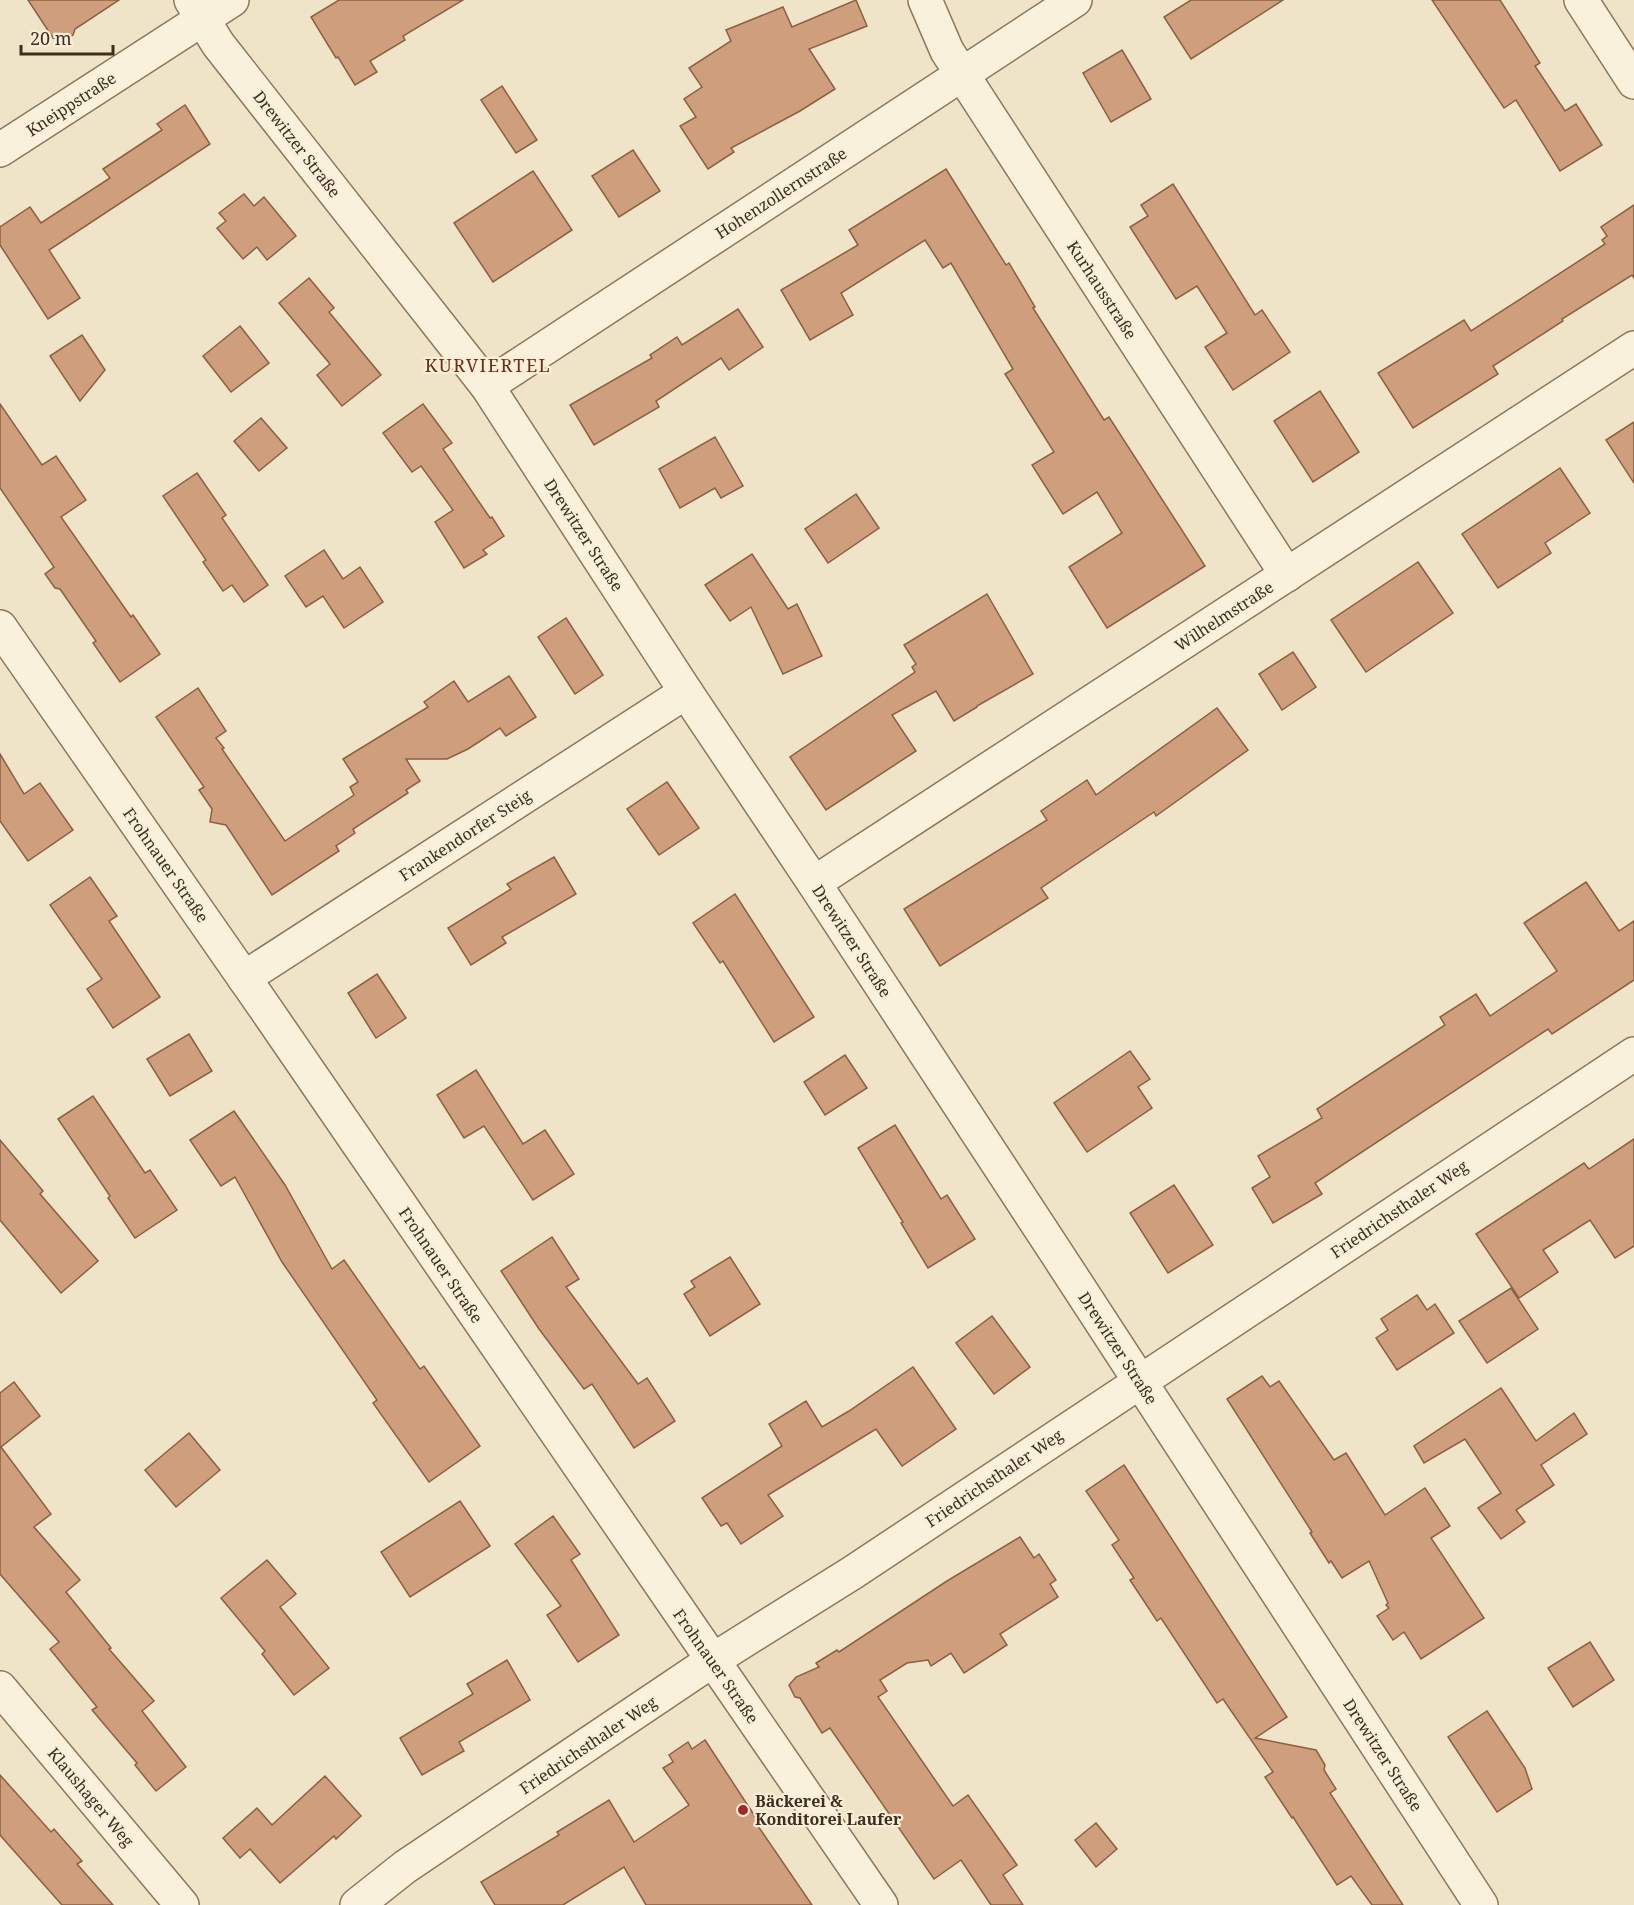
<svg xmlns="http://www.w3.org/2000/svg" width="1634" height="1905" font-family="'Noto Serif',serif">
<rect width="100%" height="100%" fill="#f0e4c8"/>
<!-- building -->
<g fill="#cf9f7d" stroke="#8d5f41" stroke-width="1.5">
<path d="M 28,0 L 119,0 L 75,29 L 73,35 L 65,41 L 53,38 Z"/>
<path d="M 339,0 L 463,0 L 403,36 L 405,40 L 370,61 L 377,72 L 355,85 L 338,57 L 336,58 L 311,17 Z"/>
<path d="M 856,0 L 867,26 L 809,49 L 835,89 L 800,111 L 731,148 L 734,152 L 708,169 L 680,126 L 696,117 L 684,99 L 702,87 L 689,68 L 731,41 L 726,30 L 783,7 L 792,27 Z"/>
<path d="M 1191,0 L 1283,0 L 1191,59 L 1164,17 Z"/>
<path d="M 1432,0 L 1500,0 L 1540,63 L 1535,66 L 1565,111 L 1576,104 L 1602,145 L 1560,171 L 1516,100 L 1504,108 Z"/>
<path d="M 1122,50 L 1151,99 L 1111,122 L 1083,73 Z"/>
<path d="M 502,86 L 537,140 L 516,153 L 481,100 Z"/>
<path d="M 185,105 L 210,144 L 49,250 L 80,298 L 48,319 L 0,245 L 0,227 L 30,207 L 41,223 L 110,178 L 103,169 L 162,130 L 157,124 Z"/>
<path d="M 633,150 L 660,191 L 619,217 L 592,176 Z"/>
<path d="M 946,169 L 1006,265 L 1009,263 L 1035,307 L 1033,308 L 1104,420 L 1109,417 L 1205,566 L 1107,628 L 1069,567 L 1122,533 L 1097,492 L 1063,514 L 1032,465 L 1054,452 L 1005,374 L 1013,369 L 951,263 L 943,268 L 925,240 L 841,293 L 853,315 L 810,340 L 781,290 L 858,245 L 849,230 Z"/>
<path d="M 533,171 L 572,230 L 493,282 L 454,223 Z"/>
<path d="M 1173,184 L 1255,315 L 1262,310 L 1290,352 L 1233,390 L 1205,347 L 1227,333 L 1197,286 L 1176,299 L 1130,227 L 1148,216 L 1141,205 Z"/>
<path d="M 244,194 L 254,206 L 264,197 L 296,236 L 267,260 L 257,247 L 243,259 L 217,228 L 226,221 L 219,213 Z"/>
<path d="M 1634,205 L 1634,278 L 1632,275 L 1562,319 L 1563,321 L 1493,366 L 1498,374 L 1413,428 L 1378,373 L 1464,320 L 1471,331 L 1605,244 L 1602,240 L 1607,236 L 1601,227 Z"/>
<path d="M 309,278 L 334,308 L 329,312 L 381,375 L 342,406 L 317,375 L 330,364 L 279,303 Z"/>
<path d="M 738,309 L 763,347 L 729,370 L 721,358 L 656,401 L 659,407 L 594,445 L 570,405 L 652,358 L 650,355 L 677,337 L 682,345 Z"/>
<path d="M 240,326 L 269,363 L 231,392 L 203,356 Z"/>
<path d="M 82,335 L 105,370 L 80,401 L 50,356 Z"/>
<path d="M 1320,391 L 1359,452 L 1313,482 L 1274,421 Z"/>
<path d="M 0,404 L 42,465 L 56,456 L 86,500 L 61,517 L 131,617 L 133,615 L 160,654 L 120,682 L 93,643 L 96,641 L 60,589 L 55,588 L 45,574 L 54,567 L 0,488 Z"/>
<path d="M 423,404 L 452,443 L 443,449 L 490,518 L 492,517 L 504,536 L 483,550 L 487,554 L 464,568 L 435,522 L 453,510 L 421,466 L 412,472 L 383,433 Z"/>
<path d="M 261,418 L 287,448 L 259,471 L 234,441 Z"/>
<path d="M 1634,422 L 1634,483 L 1606,440 Z"/>
<path d="M 715,437 L 743,486 L 721,498 L 715,488 L 680,508 L 659,469 Z"/>
<path d="M 1560,468 L 1590,513 L 1545,543 L 1551,553 L 1498,588 L 1462,534 Z"/>
<path d="M 197,473 L 226,515 L 222,518 L 268,585 L 244,602 L 232,585 L 223,591 L 203,562 L 206,560 L 163,496 Z"/>
<path d="M 856,494 L 879,528 L 828,563 L 805,529 Z"/>
<path d="M 324,550 L 343,579 L 360,567 L 383,602 L 344,628 L 323,596 L 306,607 L 285,576 Z"/>
<path d="M 752,554 L 788,609 L 797,604 L 822,656 L 783,674 L 751,607 L 730,621 L 705,585 Z"/>
<path d="M 1418,562 L 1453,613 L 1366,672 L 1331,620 Z"/>
<path d="M 987,594 L 1033,674 L 977,706 L 977,707 L 954,721 L 936,691 L 892,715 L 916,751 L 826,810 L 790,757 L 915,672 L 912,667 L 916,664 L 904,645 Z"/>
<path d="M 566,618 L 603,675 L 575,694 L 538,637 Z"/>
<path d="M 1293,652 L 1316,687 L 1282,710 L 1259,674 Z"/>
<path d="M 509,676 L 536,717 L 506,736 L 500,728 L 468,749 L 447,759 L 406,759 L 420,781 L 406,790 L 408,793 L 353,829 L 355,833 L 336,846 L 339,851 L 272,895 L 226,825 L 210,822 L 212,809 L 199,790 L 204,787 L 156,717 L 198,688 L 226,731 L 216,738 L 224,748 L 222,749 L 285,841 L 354,795 L 350,787 L 358,782 L 343,759 L 428,707 L 424,702 L 454,681 L 468,702 Z"/>
<path d="M 1217,708 L 1248,750 L 1156,816 L 1154,812 L 1041,888 L 1048,898 L 940,966 L 904,909 L 1047,820 L 1041,811 L 1087,780 L 1096,795 Z"/>
<path d="M 0,754 L 24,794 L 40,783 L 73,830 L 28,861 L 0,821 Z"/>
<path d="M 667,782 L 699,828 L 659,855 L 627,809 Z"/>
<path d="M 554,857 L 576,894 L 502,937 L 506,943 L 471,965 L 448,928 L 511,889 L 507,884 Z"/>
<path d="M 90,877 L 117,916 L 109,921 L 160,997 L 113,1028 L 87,989 L 102,979 L 50,905 Z"/>
<path d="M 1586,882 L 1619,931 L 1634,921 L 1634,980 L 1552,1034 L 1548,1029 L 1315,1183 L 1322,1194 L 1273,1223 L 1252,1188 L 1270,1177 L 1258,1156 L 1322,1118 L 1317,1109 L 1445,1025 L 1440,1017 L 1476,994 L 1490,1016 L 1557,971 L 1524,923 Z"/>
<path d="M 735,894 L 814,1017 L 774,1042 L 723,961 L 720,963 L 693,923 Z"/>
<path d="M 377,974 L 406,1018 L 376,1038 L 348,993 Z"/>
<path d="M 189,1034 L 212,1071 L 170,1096 L 147,1059 Z"/>
<path d="M 1130,1051 L 1150,1079 L 1138,1087 L 1152,1108 L 1087,1152 L 1054,1103 Z"/>
<path d="M 845,1055 L 867,1088 L 825,1115 L 804,1082 Z"/>
<path d="M 476,1070 L 523,1144 L 545,1130 L 574,1174 L 533,1200 L 484,1126 L 464,1138 L 437,1095 Z"/>
<path d="M 93,1096 L 145,1173 L 150,1170 L 177,1210 L 135,1238 L 108,1198 L 110,1196 L 58,1119 Z"/>
<path d="M 234,1111 L 285,1185 L 332,1269 L 344,1260 L 420,1369 L 424,1366 L 480,1446 L 429,1482 L 373,1403 L 377,1400 L 282,1262 L 235,1177 L 221,1186 L 190,1140 Z"/>
<path d="M 895,1125 L 941,1199 L 947,1195 L 975,1239 L 928,1268 L 901,1223 L 903,1222 L 858,1148 Z"/>
<path d="M 1634,1139 L 1634,1246 L 1615,1258 L 1590,1220 L 1543,1250 L 1558,1272 L 1519,1298 L 1476,1234 L 1584,1163 L 1589,1169 Z"/>
<path d="M 0,1140 L 43,1191 L 40,1194 L 98,1261 L 61,1293 L 0,1220 Z"/>
<path d="M 1174,1185 L 1213,1245 L 1168,1273 L 1130,1213 Z"/>
<path d="M 552,1237 L 579,1279 L 566,1287 L 638,1384 L 647,1378 L 675,1421 L 634,1448 L 592,1384 L 584,1389 L 539,1329 L 501,1271 Z"/>
<path d="M 730,1257 L 760,1304 L 710,1336 L 684,1294 L 695,1287 L 691,1281 Z"/>
<path d="M 1511,1288 L 1538,1329 L 1487,1363 L 1459,1321 Z"/>
<path d="M 1417,1295 L 1427,1310 L 1435,1304 L 1454,1333 L 1397,1370 L 1376,1338 L 1388,1330 L 1381,1319 Z"/>
<path d="M 992,1316 L 1030,1367 L 994,1394 L 956,1343 Z"/>
<path d="M 913,1367 L 956,1429 L 902,1466 L 876,1429 L 768,1495 L 783,1516 L 741,1544 L 727,1523 L 721,1526 L 702,1498 L 782,1446 L 769,1424 L 806,1401 L 822,1427 L 849,1411 Z"/>
<path d="M 1262,1376 L 1270,1387 L 1279,1381 L 1334,1460 L 1346,1453 L 1385,1515 L 1425,1488 L 1450,1526 L 1431,1538 L 1484,1618 L 1421,1659 L 1404,1632 L 1393,1640 L 1377,1616 L 1389,1608 L 1386,1605 L 1388,1603 L 1369,1561 L 1342,1578 L 1331,1561 L 1329,1563 L 1310,1533 L 1312,1532 L 1227,1399 Z"/>
<path d="M 14,1382 L 40,1416 L 1,1447 L 51,1514 L 34,1527 L 80,1580 L 66,1592 L 111,1648 L 109,1649 L 154,1701 L 142,1711 L 186,1767 L 156,1791 L 135,1765 L 137,1763 L 92,1710 L 97,1707 L 50,1649 L 59,1642 L 0,1574 L 0,1393 Z"/>
<path d="M 1501,1388 L 1536,1441 L 1574,1413 L 1587,1434 L 1541,1465 L 1554,1485 L 1516,1510 L 1525,1522 L 1501,1539 L 1478,1508 L 1501,1493 L 1465,1439 L 1424,1463 L 1414,1446 Z"/>
<path d="M 189,1433 L 220,1470 L 176,1507 L 145,1470 Z"/>
<path d="M 1124,1465 L 1287,1717 L 1255,1738 L 1316,1750 L 1325,1765 L 1324,1770 L 1336,1789 L 1330,1793 L 1403,1905 L 1372,1905 L 1351,1876 L 1337,1885 L 1293,1817 L 1292,1818 L 1265,1777 L 1273,1772 L 1223,1699 L 1217,1703 L 1161,1618 L 1157,1621 L 1130,1580 L 1134,1578 L 1112,1545 L 1119,1540 L 1086,1491 Z"/>
<path d="M 460,1501 L 490,1546 L 410,1597 L 381,1552 Z"/>
<path d="M 553,1516 L 580,1554 L 571,1560 L 619,1635 L 578,1662 L 547,1615 L 561,1606 L 515,1544 Z"/>
<path d="M 1020,1537 L 1034,1558 L 1039,1554 L 1056,1580 L 1050,1584 L 1058,1597 L 1000,1634 L 1007,1645 L 964,1673 L 951,1653 L 931,1666 L 928,1660 L 907,1663 L 880,1680 L 887,1691 L 878,1697 L 953,1806 L 968,1795 L 1017,1865 L 1003,1875 L 1023,1905 L 991,1905 L 961,1860 L 934,1879 L 830,1728 L 822,1733 L 800,1698 L 795,1697 L 789,1685 L 796,1677 L 819,1667 L 816,1663 L 837,1650 L 839,1652 L 947,1581 Z"/>
<path d="M 267,1560 L 296,1594 L 280,1607 L 329,1668 L 294,1695 L 262,1654 L 265,1651 L 221,1598 Z"/>
<path d="M 1590,1642 L 1614,1680 L 1573,1707 L 1548,1668 Z"/>
<path d="M 507,1660 L 530,1700 L 459,1742 L 464,1751 L 422,1775 L 400,1738 L 473,1694 L 467,1684 Z"/>
<path d="M 1487,1711 L 1525,1768 L 1532,1789 L 1497,1812 L 1448,1737 Z"/>
<path d="M 705,1740 L 760,1824 L 758,1826 L 812,1905 L 646,1905 L 624,1867 L 563,1905 L 495,1905 L 481,1882 L 559,1835 L 557,1832 L 609,1800 L 634,1842 L 689,1805 L 663,1768 L 673,1762 L 669,1755 L 688,1742 L 692,1749 Z"/>
<path d="M 0,1775 L 51,1832 L 54,1829 L 82,1861 L 77,1864 L 113,1905 L 62,1905 L 0,1835 Z"/>
<path d="M 325,1776 L 361,1816 L 336,1839 L 334,1836 L 280,1883 L 250,1849 L 240,1858 L 223,1838 L 257,1808 L 272,1825 Z"/>
<path d="M 1096,1823 L 1117,1849 L 1096,1867 L 1075,1840 Z"/>
</g>
<g fill="none" stroke-linecap="round" stroke-linejoin="round">
<!-- minor casing -->
<g stroke="#8d765c" stroke-width="36">
<g id="minor">
<path d="M 191,0 L 218,44 L 487,386 L 686,692 L 814,883 L 1059,1257 L 1481,1905"/>
<path d="M 925,0 L 947,51 L 1287,575"/>
<path d="M 1581,0 L 1634,82"/>
<path d="M 0,150 L 232,0"/>
<path d="M 487,386 L 1075,0"/>
<path d="M 0,627 L 263,1005 L 881,1905"/>
<path d="M 814,883 L 1634,348"/>
<path d="M 244,978 L 686,692"/>
<path d="M 0,1688 L 182,1905"/>
<path d="M 357,1905 L 405,1867 L 713,1660 L 852,1573 L 1634,1054"/>
</g>
</g>
<!-- minor -->
<use href="#minor" stroke="#faf1dc" stroke-width="33"/>
</g>
<!-- markers -->
<circle fill="#9e2a2b" stroke="#f7eed8" stroke-width="2" cx="743" cy="1810" r="6"/>
<g text-anchor="middle" dominant-baseline="central" stroke-width="4.5" stroke-linejoin="round" paint-order="stroke">
<!-- street labels -->
<g font-size="16" fill="#3d2e20" stroke="#f7eed8">
<text transform="translate(71 104) rotate(-33)">Kneippstraße</text>
<text transform="translate(297 144) rotate(52)">Drewitzer Straße</text>
<text transform="translate(781 193) rotate(-33)">Hohenzollernstraße</text>
<text transform="translate(1102 290) rotate(57)">Kurhausstraße</text>
<text transform="translate(584 535) rotate(57)">Drewitzer Straße</text>
<text transform="translate(1224 616) rotate(-33)">Wilhelmstraße</text>
<text transform="translate(465 835) rotate(-33)">Frankendorfer Steig</text>
<text transform="translate(166 865) rotate(55)">Frohnauer Straße</text>
<text transform="translate(852 941) rotate(57)">Drewitzer Straße</text>
<text transform="translate(1399 1209) rotate(-34)">Friedrichsthaler Weg</text>
<text transform="translate(441 1265) rotate(56)">Frohnauer Straße</text>
<text transform="translate(1118 1348) rotate(57)">Drewitzer Straße</text>
<text transform="translate(994 1478) rotate(-34)">Friedrichsthaler Weg</text>
<text transform="translate(716 1666) rotate(55)">Frohnauer Straße</text>
<text transform="translate(588 1745) rotate(-34)">Friedrichsthaler Weg</text>
<text transform="translate(1383 1755) rotate(57)">Drewitzer Straße</text>
<text transform="translate(91 1797) rotate(50)">Klaushager Weg</text>
</g>
<!-- poi labels -->
<g font-size="16" font-weight="bold" fill="#3d2e20" stroke="#f7eed8" text-anchor="start">
<text x="755" y="1801">Bäckerei &amp;<tspan x="755" dy="18">Konditorei Laufer</tspan></text>
</g>
<!-- neighbourhood labels -->
<g font-size="18" letter-spacing="1.5" fill="#6b2e1e" stroke="#f7eed8">
<text x="488" y="365">KURVIERTEL</text>
</g>
</g>
<!-- scale -->
<path d="M21 45v9h92v-9" fill="none" stroke="#3d2e20" stroke-width="3"/>
<text x="30" y="45" font-size="18" fill="#3d2e20" stroke="#f7eed8" stroke-width="4.5" paint-order="stroke">20 m</text>
</svg>
